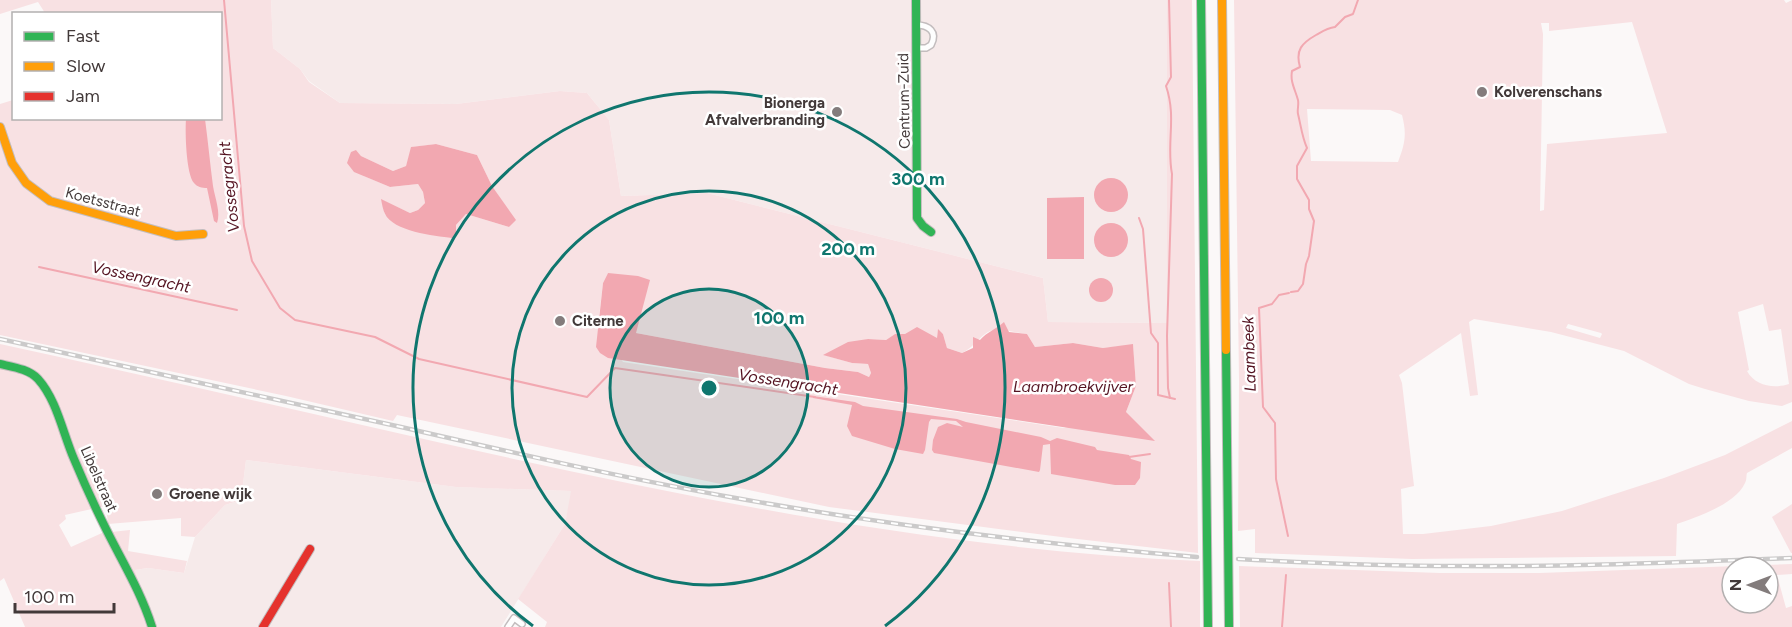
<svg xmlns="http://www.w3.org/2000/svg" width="1792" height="627" font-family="Figtree,sans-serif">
<rect width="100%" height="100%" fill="#fbf8f8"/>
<!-- built -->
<g fill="#f6eaea">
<path d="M 271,0 L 1167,0 L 1168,323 L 1048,322 L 1043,278 L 707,193 L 621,196 L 609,120 L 587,93 L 560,91 L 456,104 L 340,103 L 309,81 L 300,69 L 273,48 Z"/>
<path d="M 246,460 L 456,487 L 572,491 L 565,524 L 501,627 L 155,627 L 135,570 L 148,568 L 184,573 L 195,537 L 225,505 L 241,500 Z"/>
</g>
<!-- green -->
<g fill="#f8e1e3" fill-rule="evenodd">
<path d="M 0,0 L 271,0 L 273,48 L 300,69 L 309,82 L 340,103 L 456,104 L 560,91 L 587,93 L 609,120 L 621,196 L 707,193 L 1043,278 L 1048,322 L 1167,323 L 1167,0 L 1192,0 L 1198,553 L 1069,538 L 829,507 L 397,415 L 393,421 L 286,396 L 0,335 L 0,104 L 13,100 L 14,118 L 220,118 L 220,14 L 45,13 L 38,2 L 0,14 ZM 436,144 L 477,155 L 492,186 L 515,220 L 509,227 L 466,214 L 456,225 L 456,233 L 385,215 L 382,200 L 410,213 L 418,210 L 425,203 L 423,192 L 418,184 L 390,187 L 364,176 L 356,150 L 361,156 L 393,171 L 406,166 L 412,147 ZM 608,273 L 636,333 L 825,368 L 858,372 L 869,377 L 871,373 L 868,364 L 852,363 L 824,355 L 868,339 L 886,340 L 895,334 L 937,338 L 938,330 L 943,334 L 947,348 L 962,353 C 972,348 976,341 985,334 C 995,325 1014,333 1027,334 L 1035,347 L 1073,343 L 1103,348 L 1133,345 L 1136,386 L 1126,412 L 1064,428 L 623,362 L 598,326 L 603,283 Z"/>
<path d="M 1234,0 L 1784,0 L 1786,3 L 1792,0 L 1792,402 L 1782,406 L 1749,401 L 1705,389 L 1689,384 L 1624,351 L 1551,332 L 1474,319 L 1469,322 L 1478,395 L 1470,396 L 1461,333 L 1399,375 L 1402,383 L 1414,486 L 1401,489 L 1403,534 L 1423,534 L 1491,526 L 1562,511 L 1664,478 L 1725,455 L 1792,421 L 1792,448 L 1747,473 C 1746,476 1747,480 1745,483 C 1736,504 1697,517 1677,524 L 1676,556 L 1412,559 L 1255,553 L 1255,529 L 1238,531 L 1239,380 ZM 1632,22 L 1667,133 L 1547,144 L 1544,210 L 1540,211 L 1543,34 L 1541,23 L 1549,23 L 1549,31 ZM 1307,109 L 1390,110 L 1402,115 C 1407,134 1405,144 1398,162 L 1311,161 ZM 1763,304 L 1769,331 L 1781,329 L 1789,384 C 1774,389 1755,386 1747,371 L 1749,370 L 1738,312 ZM 1568,324 L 1601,333 L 1602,334 L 1600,338 L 1566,328 Z"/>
<path d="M 0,344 C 124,371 248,399 371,427 C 644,489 920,549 1200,561 L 1200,627 L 545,627 L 547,622 L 518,599 L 565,524 L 571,491 L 456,487 L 246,460 L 241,500 L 225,505 L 195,537 L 181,536 L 181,518 L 108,524 L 104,487 L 105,506 L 65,515 L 66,519 L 59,525 L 71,547 L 102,533 L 130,530 L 128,551 L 187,561 L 184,573 L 148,568 L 135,570 L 155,627 L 25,627 L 4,578 L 0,581 Z"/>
<path d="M 1792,504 L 1792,553 L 1791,553 L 1772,517 Z"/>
<path d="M 1792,564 L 1792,574 L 1777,575 L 1786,608 L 1792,606 L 1792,627 L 1240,627 L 1239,566 L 1440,573 L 1539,573 ZM 1732,567 L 1768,567 L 1768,603 L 1732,603 Z"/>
</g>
<!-- water -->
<g fill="#f2a8b1">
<path d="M 186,119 L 205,119 C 208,141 210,164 213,186 C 215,198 221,213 217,223 L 214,221 L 207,188 C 202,188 197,187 194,183 C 186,174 185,131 186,119 Z"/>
<path d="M 436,144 L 477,155 L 492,186 L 516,220 L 509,227 L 466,214 L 456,225 L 456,233 L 452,238 C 434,236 393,231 385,214 C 383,210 382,204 381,199 L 410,213 L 418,210 L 425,203 L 423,192 L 418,184 L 390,187 L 354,172 L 347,163 L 351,152 L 356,150 L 361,156 L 393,171 L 406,166 L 411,147 Z"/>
<circle cx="1111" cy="195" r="17"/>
<path d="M 1084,197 L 1084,259 L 1047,259 L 1047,198 Z"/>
<circle cx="1111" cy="240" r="17"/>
<path d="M 608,273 L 638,276 L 650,280 L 636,333 L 825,368 L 858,372 L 869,377 L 871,373 L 868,364 L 852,363 L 823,355 L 848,342 L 868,339 L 886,340 L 895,334 L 905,334 L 917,327 L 937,338 L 938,329 L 943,334 L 947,348 L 962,353 L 973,348 L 973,337 L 980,340 C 987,332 996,329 1004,322 L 1009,332 L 1027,334 L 1035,347 L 1073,343 L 1103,348 L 1133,344 L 1136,386 L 1126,412 L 1155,441 L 608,358 L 600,353 L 596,347 L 603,283 Z"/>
<circle cx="1101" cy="290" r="12"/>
<path d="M 813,396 L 855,402 L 863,406 L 957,419 L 966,422 L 1041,437 L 1050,441 L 1057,438 L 1095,447 L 1097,450 L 1129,455 L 1131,459 L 1141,462 L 1140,478 L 1135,485 L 1115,485 L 1051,474 L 1050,444 L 1043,445 L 1040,470 L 1039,472 L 934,453 L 932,450 L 933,440 L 938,427 L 947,423 L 963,427 L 956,421 L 931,419 L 929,422 L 925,450 L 923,454 L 895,449 L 852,436 L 847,426 L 852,405 L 813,398 Z"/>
</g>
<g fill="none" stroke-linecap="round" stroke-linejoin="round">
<!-- stream -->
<g stroke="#f2a8b1" stroke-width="2">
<path d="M 224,0 L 244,226 L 252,261 L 280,308 L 295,320 L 375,337 L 419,359 L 587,397 L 615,368 L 815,397"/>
<path d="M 1169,0 L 1171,77 L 1166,86 C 1177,118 1166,143 1172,174 L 1167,336 L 1168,388 L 1170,398"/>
<path d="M 1139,218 L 1143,229 L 1151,333 L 1158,343 L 1158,395 L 1175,399"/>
<path d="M 39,267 L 237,310"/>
<path d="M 1291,292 L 1298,291 L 1303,284 L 1306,264 L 1309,256 L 1314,221 L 1309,209 L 1309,200 L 1297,179 L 1297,166 L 1307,148 C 1302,137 1301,126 1298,114 C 1297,110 1299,105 1298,100 C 1295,89 1290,82 1292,71 L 1300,67 C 1295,50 1302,43 1316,35 C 1323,31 1327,28 1335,27 L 1345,17 L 1353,14 L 1358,0"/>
<path d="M 1129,457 L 1150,454"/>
<path d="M 1288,536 L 1276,479 L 1275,423 L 1263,407 L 1259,308 L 1272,304 L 1279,295 L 1289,293"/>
<path d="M 1169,583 L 1171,627"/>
<path d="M 1282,627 L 1286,575"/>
</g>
<!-- street casing -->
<g stroke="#c3bdbe" stroke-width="8">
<g id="street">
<path d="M 916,25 C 929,25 938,32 931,45 L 926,48 L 917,48"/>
<path d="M 508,627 L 514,618 L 522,624"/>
</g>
</g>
<!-- fast casing -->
<g stroke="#c3bdbe" stroke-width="10">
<g id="fast">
<path d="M 916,0 L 917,218 L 923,226 L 931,232"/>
<path d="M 1201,0 L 1208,627"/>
<path d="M 1226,350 L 1229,627"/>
<path d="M 0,364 C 13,367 29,369 38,379 C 57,400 63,434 74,459 C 84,483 95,507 107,531 C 123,563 141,592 152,627"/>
</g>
</g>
<!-- slow casing -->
<g stroke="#c3bdbe" stroke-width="10">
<g id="slow">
<path d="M 1222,0 L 1226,350"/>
<path d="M 0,127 L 12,163 L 26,183 L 50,201 L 176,236 L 203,234"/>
</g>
</g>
<!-- jam casing -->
<g stroke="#c3bdbe" stroke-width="10">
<path id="jam" d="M 263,627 L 310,549"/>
</g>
<!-- street -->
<use href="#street" stroke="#fefefe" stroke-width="5"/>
<!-- fast -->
<use href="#fast" stroke="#30b455" stroke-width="8"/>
<!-- slow -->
<use href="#slow" stroke="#ff9f0a" stroke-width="8"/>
<!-- jam -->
<use href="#jam" stroke="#e5322d" stroke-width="8"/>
<!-- rail casing -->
<g stroke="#cbcaca" stroke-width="4.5">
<g id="rail">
<path d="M 0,339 C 134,368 267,398 401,427 C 510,452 619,477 730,497 C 885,525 1041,544 1197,557"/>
<path d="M 1238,559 C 1312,563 1386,566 1460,566 C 1571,567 1682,562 1792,558"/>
</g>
</g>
<!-- rail -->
<use href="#rail" stroke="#fff" stroke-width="2" stroke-dasharray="7" stroke-linecap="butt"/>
</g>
<!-- distance rings -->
<circle cx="709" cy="388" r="99" fill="#0f766e" fill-opacity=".12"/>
<g fill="none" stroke="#0f766e" stroke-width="3">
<circle cx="709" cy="388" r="99"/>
<circle cx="709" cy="388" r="197"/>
<path d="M533 626A296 296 0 1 1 885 626"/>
</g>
<!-- markers -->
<g fill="#837c7c" stroke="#fff" stroke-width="2">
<circle cx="1482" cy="92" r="6"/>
<circle cx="837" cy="112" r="6"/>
<circle cx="560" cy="321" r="6"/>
<circle cx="157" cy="494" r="6"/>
</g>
<g text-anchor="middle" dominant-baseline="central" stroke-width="5" stroke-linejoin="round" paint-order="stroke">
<!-- poi labels -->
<g font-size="15" font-weight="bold" fill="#423939" stroke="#fff" text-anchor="start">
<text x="1494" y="92">Kolverenschans</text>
<text x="825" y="103" text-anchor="end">Bionerga<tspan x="825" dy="17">Afvalverbranding</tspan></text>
<text x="572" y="321">Citerne</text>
<text x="169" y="494">Groene wijk</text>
</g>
<!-- street labels -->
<g font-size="15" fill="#423939" stroke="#fff">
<text transform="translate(904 101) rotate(-91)">Centrum-Zuid</text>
<text transform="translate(103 202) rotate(15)">Koetsstraat</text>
<text transform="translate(99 479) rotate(66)">Libelstraat</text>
</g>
<!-- water labels -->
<g font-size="16" font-style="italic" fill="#541321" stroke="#fff">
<text transform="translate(229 187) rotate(-96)">Vossegracht</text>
<text transform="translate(141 277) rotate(12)">Vossengracht</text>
<text transform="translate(1249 354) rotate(-92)">Laambeek</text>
<text transform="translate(788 382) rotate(9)">Vossengracht</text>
<text x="1073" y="386">Laambroekvijver</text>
</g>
</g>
<circle cx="709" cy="388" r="9" fill="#0f766e" stroke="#fff" stroke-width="3"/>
<g font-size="18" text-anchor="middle" font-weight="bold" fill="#0f766e" stroke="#fff" stroke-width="5" stroke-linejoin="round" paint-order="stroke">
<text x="918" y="185">300 m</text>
<text x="848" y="255">200 m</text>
<text x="779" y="324">100 m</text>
</g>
<!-- legend -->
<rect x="12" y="12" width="210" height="108" fill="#ffffff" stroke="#b3b0b0" stroke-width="1.5"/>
<rect x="24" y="32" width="30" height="9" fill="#30b455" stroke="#b3b0b0" stroke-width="1.5"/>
<text x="66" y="42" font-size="18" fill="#423939">Fast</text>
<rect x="24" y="62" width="30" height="9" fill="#ff9f0a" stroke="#b3b0b0" stroke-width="1.5"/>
<text x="66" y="72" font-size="18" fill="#423939">Slow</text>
<rect x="24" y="92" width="30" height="9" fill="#e5322d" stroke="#b3b0b0" stroke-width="1.5"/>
<text x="66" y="102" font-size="18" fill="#423939">Jam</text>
<!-- north arrow -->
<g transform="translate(1750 585) rotate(270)"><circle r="28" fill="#ffffff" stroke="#b3b0b0" stroke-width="1.5"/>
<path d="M0-4.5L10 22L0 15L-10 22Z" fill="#837c7c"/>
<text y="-9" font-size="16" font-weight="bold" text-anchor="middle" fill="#423939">N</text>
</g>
<!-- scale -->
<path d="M15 603v9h99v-9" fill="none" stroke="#423939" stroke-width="3"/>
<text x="24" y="603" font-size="18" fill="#423939" stroke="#ffffff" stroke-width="4.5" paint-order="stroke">100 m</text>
</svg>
